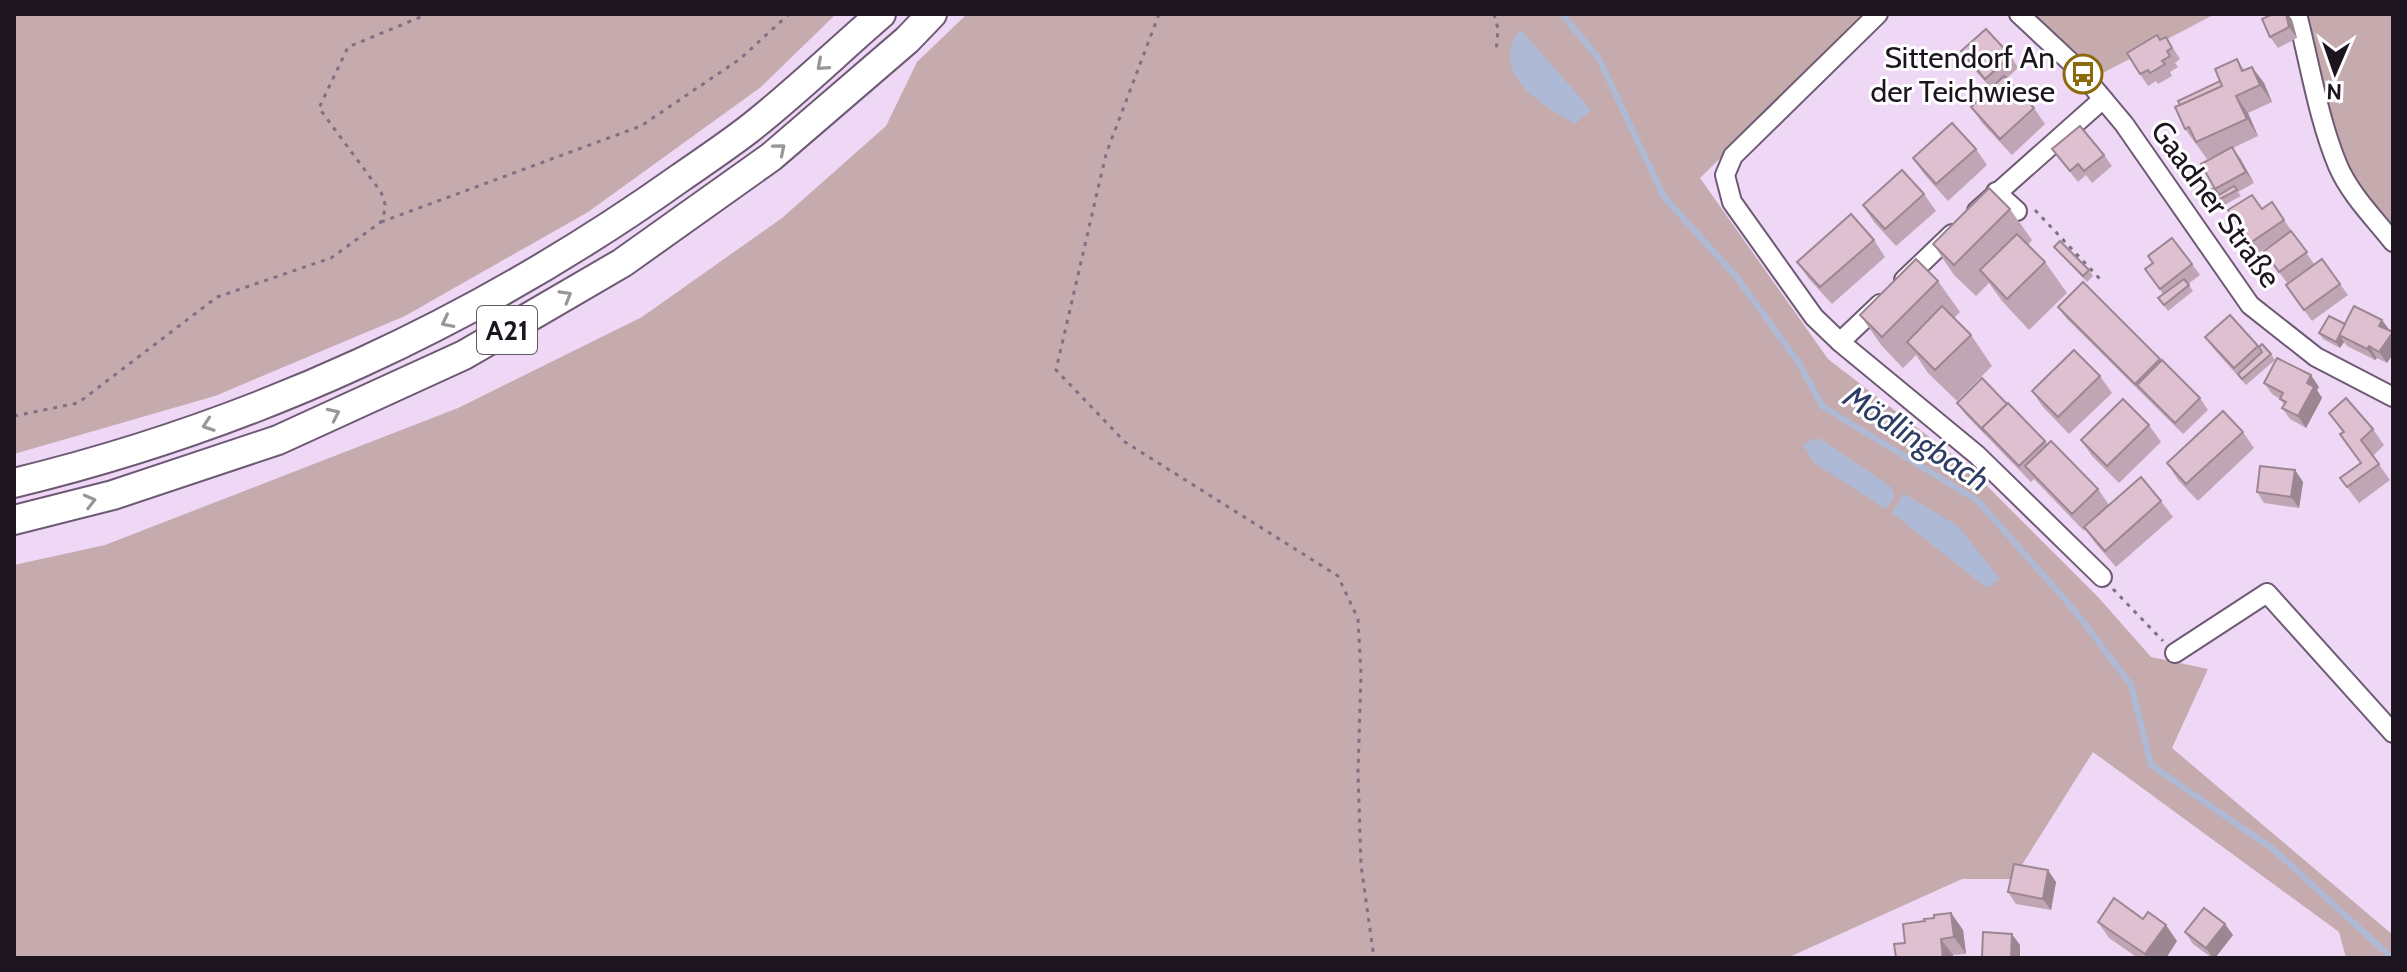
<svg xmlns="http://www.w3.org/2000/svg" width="2407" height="972" font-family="Cabin,sans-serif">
<rect width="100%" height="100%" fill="#efd8f6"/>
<!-- green -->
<g fill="#c5abae">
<path d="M 14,14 L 836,14 L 761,87 L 588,212 L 405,316 L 215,396 L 14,454 Z"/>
<path d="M 967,14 L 1866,14 L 1700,178 L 1828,359 L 1968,467 L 2098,597 L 2151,657 L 2208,669 L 2172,748 L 2393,935 L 2393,958 L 2346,958 L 2339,932 L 2093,752 L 2013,879 L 1962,879 L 1787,958 L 14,958 L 14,565 L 105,545 L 458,408 L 642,317 L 782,218 L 886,126 L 917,62 Z"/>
<path d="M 2033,14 L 2215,14 L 2101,74 Z"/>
<path d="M 2304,14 L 2393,14 L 2393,235 L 2346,168 L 2331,123 Z"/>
</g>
<!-- water -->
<g fill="#aebad5">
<path d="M 1520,29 L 1591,110 L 1575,124 C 1548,107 1503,86 1511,46 C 1512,41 1518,34 1520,29 Z"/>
<path d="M 1819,438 L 1891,487 L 1895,496 L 1886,509 L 1814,463 L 1803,444 Z"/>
<path d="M 1903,493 L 1958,526 L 2000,579 L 1987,588 L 1892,513 Z"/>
</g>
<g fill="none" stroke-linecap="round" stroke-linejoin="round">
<!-- stream -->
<path stroke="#aebad5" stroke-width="6" d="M 1562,14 L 1599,59 L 1664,197 L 1735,275 L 1799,363 L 1822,406 L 1978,501 L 2075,611 L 2131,685 L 2151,765 L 2273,849 L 2392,958"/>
<!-- minor casing -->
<g stroke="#6e5a74" stroke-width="22">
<g id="minor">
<path d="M 1878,14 L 1733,156 L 1725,175 L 1732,202 L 1814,317 L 1840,342 L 1977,455 L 2102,577"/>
<path d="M 2019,14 L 2077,68 L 2124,124 L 2250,305 L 2316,357 L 2393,397"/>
<path d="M 2297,14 C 2310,64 2318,118 2338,166 C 2350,194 2374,218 2393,242"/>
<path d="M 1996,192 L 2017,211"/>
<path d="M 1977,211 L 2103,99"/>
<path d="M 1904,280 L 1952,234"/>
<path d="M 1840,342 L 1880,304"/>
<path d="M 2175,653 L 2267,593 L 2393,733"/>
</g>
</g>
<!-- highway casing -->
<g stroke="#6e5a74" stroke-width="32">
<g id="highway">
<path d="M 14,483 C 254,425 479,321 680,178 C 703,162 727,146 749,129 C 795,93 837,52 881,14"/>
<path d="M 14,520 L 113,495 L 278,440 L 464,355 L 622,263 L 771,157 L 907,40 L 932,14"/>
</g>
</g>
<!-- path -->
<g stroke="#7f7084" stroke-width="3" stroke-dasharray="4 6" stroke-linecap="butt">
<path d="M 1159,14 L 1106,154 L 1056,370 L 1125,442 L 1338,576 L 1358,619 L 1361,674 L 1358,772 L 1361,865 L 1374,958"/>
<path d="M 1494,14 L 1498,29 L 1496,53"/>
<path d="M 2035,210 L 2100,279"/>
<path d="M 381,222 L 641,126 L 740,59 L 789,14"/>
<path d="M 14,416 L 78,403 L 217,297 L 331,258 L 381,222 L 386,207 L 381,192 L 319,108 L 348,47 L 428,14"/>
<path d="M 2113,589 L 2163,641"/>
</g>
<!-- minor -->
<use href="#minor" stroke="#fff" stroke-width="18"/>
<!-- highway -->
<use href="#highway" stroke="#fff" stroke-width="28"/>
</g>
<!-- wall -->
<g fill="#c0a5b4">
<path d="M 2273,14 L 2288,14 L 2292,20 L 2297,38 L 2278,48 L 2270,37 Z"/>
<path d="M 2166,37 L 2180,59 L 2175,63 L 2178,67 L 2170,72 L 2172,76 L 2158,84 L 2156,81 L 2148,86 L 2140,74 L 2160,40 Z"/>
<path d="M 1961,51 L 2011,56 L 2018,68 L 2006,79 L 2034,108 L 2045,124 L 2012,155 L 1983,124 L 1971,107 L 1991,88 L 1968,63 Z"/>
<path d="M 2237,59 L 2244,70 L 2252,67 L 2264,83 L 2272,102 L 2248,113 L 2258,136 L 2233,148 L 2254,183 L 2238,192 L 2241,196 L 2215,210 L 2211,204 L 2214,188 L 2226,151 L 2207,159 L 2185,129 Z"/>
<path d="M 1976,149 L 1987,165 L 1948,201 L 1924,174 L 1913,158 Z"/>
<path d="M 2052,149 L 2104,155 L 2112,166 L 2092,183 L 2086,175 L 2078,182 Z"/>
<path d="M 1924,194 L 1936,211 L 1896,246 L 1874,222 L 1863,205 Z"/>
<path d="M 2010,209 L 2032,240 L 2028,245 L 2045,262 L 2067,293 L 2029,330 L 2002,301 L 1989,283 L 1976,296 L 1954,275 L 1933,244 Z"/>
<path d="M 2262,209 L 2280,214 L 2314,264 L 2287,283 L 2264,251 L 2281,238 L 2257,254 L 2228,210 Z"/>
<path d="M 1874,240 L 1885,257 L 1832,304 L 1809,279 L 1797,262 Z"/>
<path d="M 2054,247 L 2089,270 L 2093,276 L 2087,282 Z"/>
<path d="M 2322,259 L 2348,295 L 2312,321 L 2286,285 Z"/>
<path d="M 2192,264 L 2200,275 L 2188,284 L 2193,291 L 2168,311 L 2158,298 L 2163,294 L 2145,269 Z"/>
<path d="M 1938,281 L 1960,312 L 1954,318 L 1971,335 L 1992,366 L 1957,401 L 1928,373 L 1916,355 L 1903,368 L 1882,346 L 1860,315 Z"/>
<path d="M 2058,307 L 2160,359 L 2200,398 L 2208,410 L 2183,434 L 2066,318 Z"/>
<path d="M 2230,315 L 2259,347 L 2271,354 L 2275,360 L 2246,385 L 2213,348 L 2205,337 Z"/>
<path d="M 2382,320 L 2390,331 L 2393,333 L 2393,354 L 2387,363 L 2377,358 L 2375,360 L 2347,346 L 2344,342 L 2340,348 L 2323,339 L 2319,333 L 2345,324 Z"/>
<path d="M 2100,376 L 2112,393 L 2069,434 L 2043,407 L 2032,391 Z"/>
<path d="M 2264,383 L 2319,387 L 2317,390 L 2322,398 L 2306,428 L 2290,419 L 2282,408 L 2284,404 L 2280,399 L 2272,394 Z"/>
<path d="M 1957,403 L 2045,441 L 2098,489 L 2109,505 L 2161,501 L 2173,517 L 2116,567 L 2096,544 L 2085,529 L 2084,531 L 2034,479 L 2031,482 L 1965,414 Z"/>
<path d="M 2329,413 L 2373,429 L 2384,445 L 2373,456 L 2390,480 L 2359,503 L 2340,478 L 2361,463 L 2343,432 Z"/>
<path d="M 2149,425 L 2161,442 L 2119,483 L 2092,456 L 2081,440 Z"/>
<path d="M 2243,432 L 2254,448 L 2198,501 L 2178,480 L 2167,463 Z"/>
<path d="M 2295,470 L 2303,482 L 2299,508 L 2264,503 L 2257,492 Z"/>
<path d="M 2056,882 L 2051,910 L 2016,904 L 2008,892 Z"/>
<path d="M 1951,913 L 1963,930 L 1966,954 L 1953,955 L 1953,958 L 1896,958 L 1905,943 L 1934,918 Z"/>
<path d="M 2098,922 L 2177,941 L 2166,958 L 2138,958 L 2109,938 Z"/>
<path d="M 2185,932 L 2233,935 L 2215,958 L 2212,958 L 2193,944 Z"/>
</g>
<!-- shaded-wall -->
<g fill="#9c8692">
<path d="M 2286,14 L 2288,14 L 2292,20 L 2297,38 L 2289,27 Z"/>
<path d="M 2252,67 L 2264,83 L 2272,102 L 2260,85 Z"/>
<path d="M 2236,96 L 2248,113 L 2258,136 L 2247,119 Z"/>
<path d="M 2232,147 L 2240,158 L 2254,183 L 2246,172 Z"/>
<path d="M 2382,320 L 2390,331 L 2379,326 Z"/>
<path d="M 2393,332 L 2393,354 L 2387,363 L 2379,352 Z"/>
<path d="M 2340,336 L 2344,342 L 2340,348 L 2336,342 Z"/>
<path d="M 2369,346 L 2377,358 L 2375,360 L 2367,349 Z"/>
<path d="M 2311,375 L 2319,387 L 2317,390 L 2322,398 L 2306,428 L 2298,416 L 2307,383 Z"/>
<path d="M 2295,470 L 2303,482 L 2299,508 L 2291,497 Z"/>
<path d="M 2048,870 L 2056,882 L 2051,910 L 2043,899 Z"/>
<path d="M 1951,913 L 1963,930 L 1966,954 L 1954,937 Z"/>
<path d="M 2225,924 L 2233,935 L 2215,958 L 2213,958 L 2206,948 Z"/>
<path d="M 2166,925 L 2177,941 L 2166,958 L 2147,958 L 2145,954 Z"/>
<path d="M 2012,934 L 2020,945 L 2020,958 L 2011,958 Z"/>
<path d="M 1941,939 L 1953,955 L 1953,958 L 1944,958 Z"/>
</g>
<!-- building -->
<g fill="#dfc0d1" stroke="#9c8692" stroke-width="2">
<path d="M 2273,14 L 2286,14 L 2289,27 L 2270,37 L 2262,19 Z"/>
<path d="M 1986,29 L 2011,56 L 1985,79 L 1961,51 Z"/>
<path d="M 2157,35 L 2160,40 L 2166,37 L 2172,48 L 2167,51 L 2170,56 L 2162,61 L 2165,64 L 2150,73 L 2148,70 L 2140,74 L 2127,53 Z"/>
<path d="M 2237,59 L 2242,71 L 2252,67 L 2260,85 L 2236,96 L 2247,119 L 2196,142 L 2189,127 L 2185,129 L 2175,107 L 2222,86 L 2215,69 Z"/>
<path d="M 2004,76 L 2034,108 L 2000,139 L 1971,107 Z"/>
<path d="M 2220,81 L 2222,86 L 2180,105 L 2178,101 Z"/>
<path d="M 1952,123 L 1976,149 L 1936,184 L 1913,158 Z"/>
<path d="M 2080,126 L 2104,155 L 2084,171 L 2078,164 L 2070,171 L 2052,149 Z"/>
<path d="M 2232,147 L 2246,172 L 2215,189 L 2201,164 Z"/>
<path d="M 1902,170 L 1924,194 L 1885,229 L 1863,205 Z"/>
<path d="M 2234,186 L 2237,190 L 2211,204 L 2205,193 L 2214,188 L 2219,195 Z"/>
<path d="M 1989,188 L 2010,209 L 1954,265 L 1933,244 Z"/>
<path d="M 2252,195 L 2262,209 L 2272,202 L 2284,220 L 2250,243 L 2228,210 Z"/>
<path d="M 1851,214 L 1874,240 L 1820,287 L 1797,262 Z"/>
<path d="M 2291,231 L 2307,252 L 2279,272 L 2264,251 Z"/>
<path d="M 2017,234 L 2045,262 L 2007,299 L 1980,270 Z"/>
<path d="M 2172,238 L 2192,264 L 2160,289 L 2145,269 L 2153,263 L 2148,256 Z"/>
<path d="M 2060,241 L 2089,270 L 2083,276 L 2054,247 Z"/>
<path d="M 1916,259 L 1938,281 L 1882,337 L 1860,315 Z"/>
<path d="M 2322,259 L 2340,284 L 2304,310 L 2286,285 Z"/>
<path d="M 2184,279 L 2189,285 L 2164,305 L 2158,298 Z"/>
<path d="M 2083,282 L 2160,359 L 2135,384 L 2058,307 Z"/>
<path d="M 1942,306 L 1971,335 L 1935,370 L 1907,342 Z"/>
<path d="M 2354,306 L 2382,320 L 2379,326 L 2393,332 L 2379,352 L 2369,346 L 2367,349 L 2339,335 Z"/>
<path d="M 2230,315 L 2258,346 L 2234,368 L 2205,337 Z"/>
<path d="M 2329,316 L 2345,324 L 2336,342 L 2319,333 Z"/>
<path d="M 2262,344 L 2271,354 L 2242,379 L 2238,374 L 2262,352 L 2259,347 Z"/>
<path d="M 2074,350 L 2100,376 L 2058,417 L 2032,391 Z"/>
<path d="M 2277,358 L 2311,375 L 2307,383 L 2314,387 L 2298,416 L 2282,408 L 2286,402 L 2280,399 L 2283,393 L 2264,383 Z"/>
<path d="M 2162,360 L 2200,398 L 2175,423 L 2137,385 Z"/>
<path d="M 1982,378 L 2007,404 L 1982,428 L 1986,433 L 1957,403 Z"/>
<path d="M 2346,398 L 2373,429 L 2361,440 L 2379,464 L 2347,487 L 2340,478 L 2361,463 L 2340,434 L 2344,432 L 2329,413 Z"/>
<path d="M 2123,399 L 2149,425 L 2107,466 L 2081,440 Z"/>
<path d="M 2008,403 L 2045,441 L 2019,466 L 1982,428 Z"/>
<path d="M 2223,411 L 2243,432 L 2186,484 L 2167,463 Z"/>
<path d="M 2051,441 L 2098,489 L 2072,514 L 2025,466 Z"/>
<path d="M 2260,466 L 2295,470 L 2291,497 L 2257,492 Z"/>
<path d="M 2141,477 L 2161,501 L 2105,551 L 2084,527 Z"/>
<path d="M 2014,864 L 2048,870 L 2043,899 L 2008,892 Z"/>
<path d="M 2114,898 L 2143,919 L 2148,912 L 2166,925 L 2145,954 L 2098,922 Z"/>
<path d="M 2204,908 L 2225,924 L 2206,948 L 2185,932 Z"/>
<path d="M 1951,913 L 1954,937 L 1941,939 L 1943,958 L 1896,958 L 1894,944 L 1905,943 L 1903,924 L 1925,921 L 1924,919 L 1934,918 L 1934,915 Z"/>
<path d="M 1983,932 L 2012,934 L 2011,958 L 1982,958 Z"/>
</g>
<!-- one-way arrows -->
<defs><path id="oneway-chevron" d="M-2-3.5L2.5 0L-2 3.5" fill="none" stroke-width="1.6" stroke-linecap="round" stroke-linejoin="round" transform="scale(2)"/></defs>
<g stroke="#99959a">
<use href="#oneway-chevron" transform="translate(822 65) rotate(139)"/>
<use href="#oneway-chevron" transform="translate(780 149) rotate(-40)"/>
<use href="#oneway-chevron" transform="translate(566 296) rotate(-30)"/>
<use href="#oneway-chevron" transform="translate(447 322) rotate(153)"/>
<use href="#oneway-chevron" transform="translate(334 414) rotate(-25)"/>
<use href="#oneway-chevron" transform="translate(208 425) rotate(161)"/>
<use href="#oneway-chevron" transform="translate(90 501) rotate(-14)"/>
</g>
<!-- icons -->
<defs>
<g id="bus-ring" transform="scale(2)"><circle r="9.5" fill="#fff" stroke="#8c6a0c" stroke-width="1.5"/><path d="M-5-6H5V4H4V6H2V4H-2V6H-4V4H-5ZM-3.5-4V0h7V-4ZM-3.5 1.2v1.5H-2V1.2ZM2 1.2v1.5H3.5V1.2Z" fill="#8c6a0c"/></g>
</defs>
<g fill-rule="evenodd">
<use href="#bus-ring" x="2083" y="74"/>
</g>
<g text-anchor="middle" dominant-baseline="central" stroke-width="6" stroke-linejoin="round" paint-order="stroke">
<!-- shield labels -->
<rect fill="#fff" stroke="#605a62" stroke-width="2" x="477" y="306" width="60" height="48" rx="6"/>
<g font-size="28" font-weight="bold" fill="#1c141f">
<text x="507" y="330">A21</text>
</g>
<!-- poi labels -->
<g font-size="30" fill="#1c141f" stroke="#fff" text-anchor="end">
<text x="2055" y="57">Sittendorf An<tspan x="2055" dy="34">der Teichwiese</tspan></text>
</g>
<!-- street labels -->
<g font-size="30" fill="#1c141f" stroke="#fff">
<text transform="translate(2216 204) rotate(54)">Gaadner Straße</text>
</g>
<!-- water labels -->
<g font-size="32" font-style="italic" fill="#2e3d65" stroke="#fff">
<text transform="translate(1917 438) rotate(33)">Mödlingbach</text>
</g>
</g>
<!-- border -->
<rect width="2407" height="972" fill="none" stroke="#1c141f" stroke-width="32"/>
<!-- north arrow -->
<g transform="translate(2335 72) rotate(182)" stroke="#ffffff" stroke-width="6" paint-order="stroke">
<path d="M0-6L14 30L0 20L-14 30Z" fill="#1c141f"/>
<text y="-12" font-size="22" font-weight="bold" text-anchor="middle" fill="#1c141f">N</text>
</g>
</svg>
